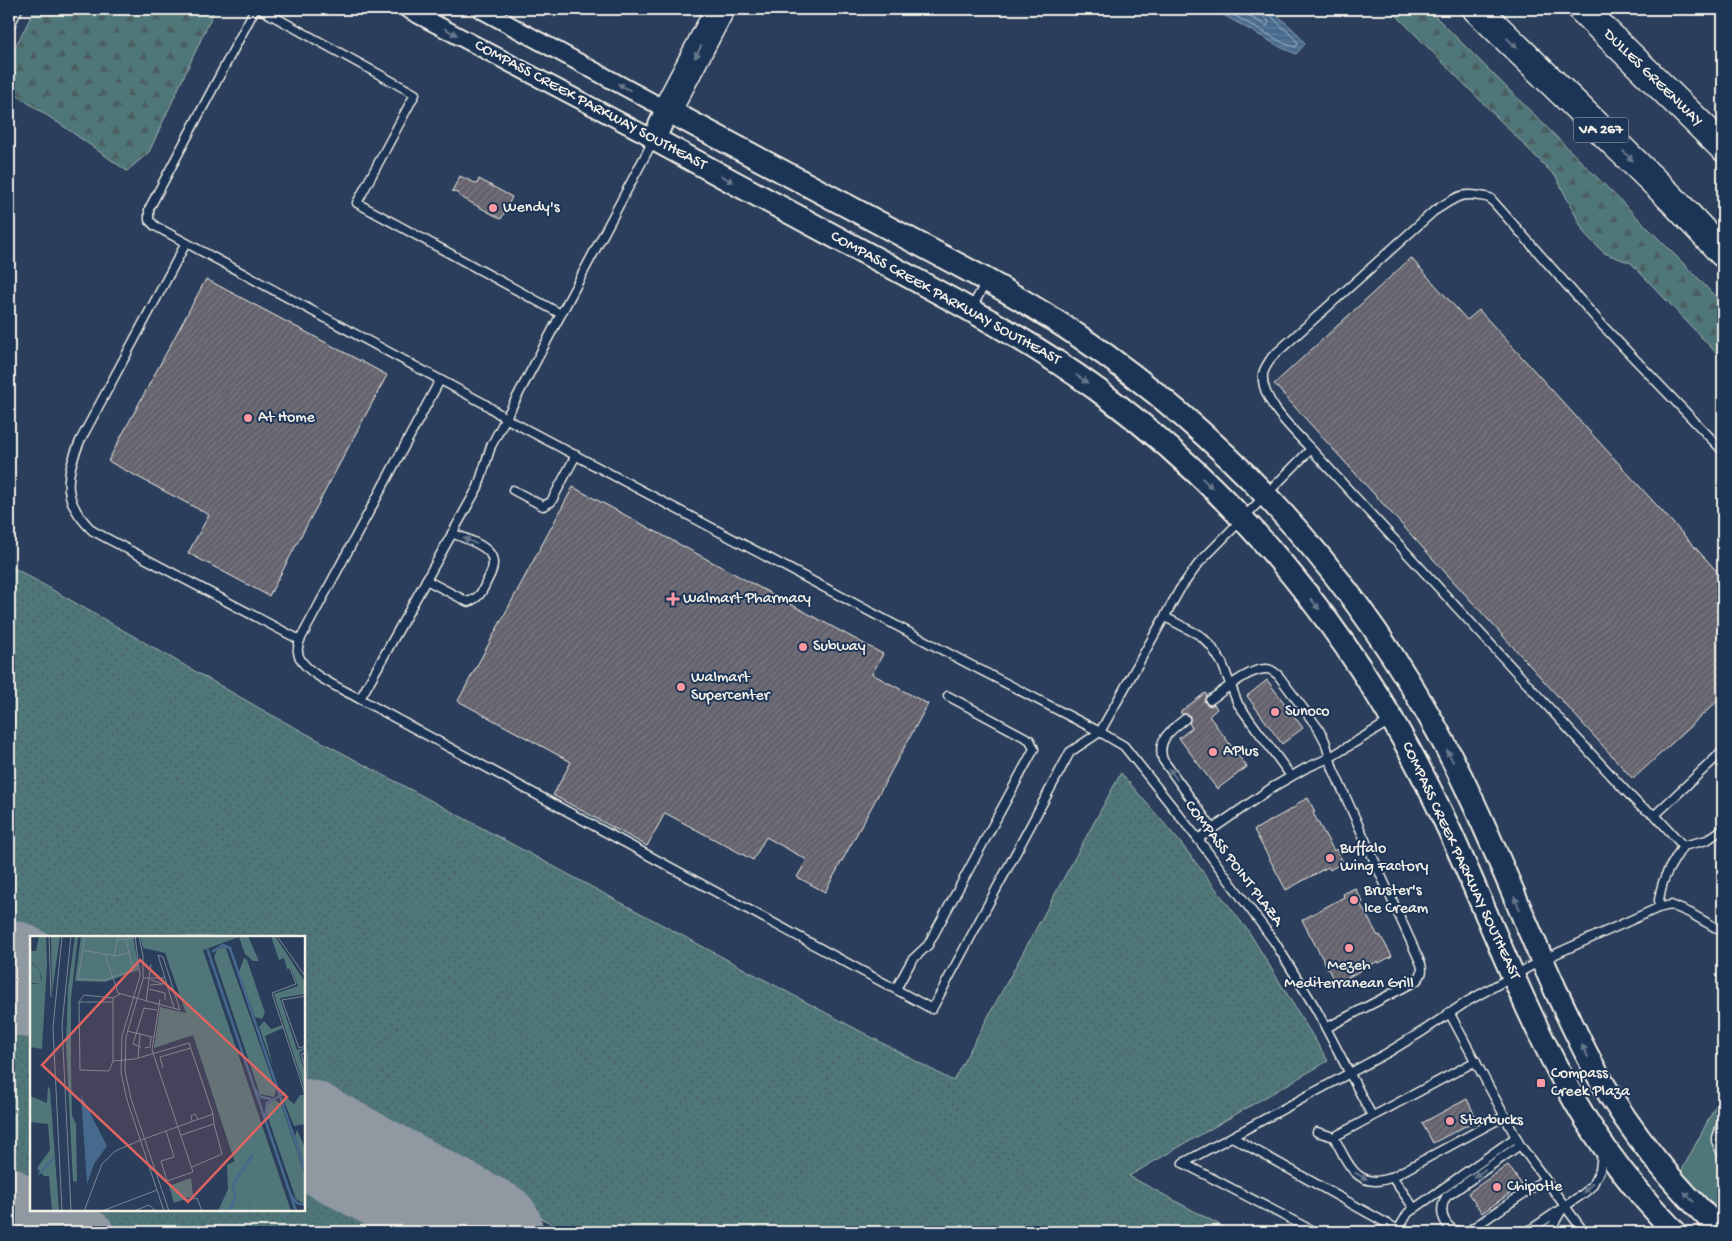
<svg xmlns="http://www.w3.org/2000/svg" width="1732" height="1241" font-family="'Gochi Hand',sans-serif">
<defs>
<pattern id="grass-dots" width="8" height="8" patternUnits="userSpaceOnUse" patternTransform="scale(1.25)"><rect width="8" height="8" fill="#507679"/><path d="M2 2h.1M6 6h.1" fill="none" stroke="#4c5f60" stroke-width="1.8" stroke-linecap="round"/></pattern>
<pattern id="forest-firs" width="22" height="20" patternUnits="userSpaceOnUse" patternTransform="scale(1.25)"><rect width="22" height="20" fill="#507679"/><path d="M5 1l3.5 6h-7zM16 11l3.5 6h-7z" fill="#4c5f60"/></pattern>
<pattern id="water-rules" width="6" height="5" patternUnits="userSpaceOnUse" patternTransform="scale(1.25)"><rect width="6" height="5" fill="#466a8d"/><path d="M0 2.5h6" fill="none" stroke="#61809d"/></pattern>
<pattern id="building-hatch" width="6" height="6" patternUnits="userSpaceOnUse" patternTransform="scale(1.25)"><rect width="6" height="6" fill="#63626d"/><path d="M-1 1l2-2M0 6l6-6M5 7l2-2" fill="none" stroke="#7a7982"/></pattern>
</defs>
<rect width="100%" height="100%" fill="#2b3e5b"/>
<filter id="ink" filterUnits="userSpaceOnUse"><feTurbulence type="fractalNoise" baseFrequency=".02" numOctaves="2"/><feDisplacementMap in="SourceGraphic" scale="10" xChannelSelector="R" yChannelSelector="G"/><feConvolveMatrix kernelMatrix="1 2 1 2 8 2 1 2 1" color-interpolation-filters="sRGB"/></filter>
<g filter="url(#ink)">
<!-- grass -->
<g fill="url(#grass-dots)" stroke="#a2b4b0">
<path d="M 9,565 L 268,713 L 953,1081 L 1121,773 L 1180,842 L 1249,932 L 1328,1061 L 1129,1176 L 1233,1232 L 567,1232 L 304,1091 L 304,937 L 31,937 L 31,945 L 9,932 Z"/>
<path d="M 9,1010 L 31,1022 L 31,1176 L 19,1175 L 9,1171 Z"/>
<path d="M 304,1170 L 420,1232 L 120,1232 L 98,1220 L 88,1210 L 304,1210 Z"/>
</g>
<!-- forest -->
<g fill="url(#forest-firs)" stroke="#a2b4b0">
<path d="M 35,9 L 215,9 L 149,152 L 127,171 L 63,126 L 13,93 L 9,79 L 9,59 Z"/>
<path d="M 1390,9 L 1428,9 L 1697,277 L 1723,305 L 1723,360 L 1631,263 L 1604,253 L 1585,234 L 1556,177 Z"/>
</g>
<!-- park -->
<path fill="#507679" stroke="#a2b4b0" d="M 1723,1092 L 1723,1220 L 1681,1172 Z"/>
<!-- water -->
<path fill="url(#water-rules)" stroke="#8ca0b1" d="M 1213,9 L 1271,9 L 1298,34 L 1305,44 L 1296,54 L 1282,48 Z"/>
<g fill="none" stroke-linecap="round" stroke-linejoin="round">
<!-- shore -->
<g stroke="#aebbc4" stroke-width="1">
<path d="M 1223,9 L 1285,44 L 1296,47 L 1298,43 C 1291,32 1270,20 1268,9"/>
<path d="M 1236,9 L 1267,26 L 1269,22 L 1263,16 L 1262,9"/>
</g>
<!-- taxiway -->
<g stroke="#9098a2" stroke-width="42">
<path d="M 10,973 L 31,988"/>
<path d="M 9,1187 C 24,1197 34,1214 35,1232"/>
<path d="M 51,1210 L 93,1232"/>
</g>
<!-- runway -->
<g stroke="#9098a2" stroke-width="106">
<path d="M 9,973 L 31,985"/>
<path d="M 304,1132 L 490,1232"/>
</g>
</g>
<!-- building -->
<g fill="url(#building-hatch)" stroke="#f4f1e8">
<path d="M 460,176 L 477,184 L 479,179 L 512,197 L 501,219 L 459,196 L 459,194 L 452,191 Z"/>
<path d="M 1411,258 L 1467,320 L 1479,310 L 1723,578 L 1723,586 L 1716,593 L 1723,601 L 1723,696 L 1633,779 L 1274,384 Z"/>
<path d="M 206,279 L 387,375 L 269,596 L 188,553 L 209,515 L 108,461 Z"/>
<path d="M 573,487 L 883,654 L 872,674 L 928,704 L 825,892 L 797,877 L 807,860 L 766,837 L 753,860 L 665,813 L 647,846 L 553,795 L 571,762 L 458,701 Z"/>
<path d="M 1267,680 L 1303,728 L 1282,744 L 1247,696 Z"/>
<path d="M 1205,693 L 1207,695 L 1204,700 L 1206,704 L 1210,706 L 1214,704 L 1217,709 L 1209,716 L 1247,767 L 1217,789 L 1179,738 L 1192,728 L 1189,723 L 1190,721 L 1190,716 L 1187,714 L 1182,714 L 1180,712 Z"/>
<path d="M 1308,798 L 1315,812 L 1313,813 L 1334,851 L 1336,849 L 1343,862 L 1330,870 L 1328,867 L 1286,890 L 1254,830 L 1297,806 L 1296,804 Z"/>
<path d="M 1355,888 L 1363,902 L 1360,903 L 1378,936 L 1380,935 L 1392,956 L 1379,963 L 1378,961 L 1336,984 L 1302,920 L 1344,897 L 1343,894 Z"/>
<path d="M 1467,1099 L 1477,1120 L 1433,1143 L 1422,1123 Z"/>
<path d="M 1508,1165 L 1522,1185 L 1482,1213 L 1468,1193 Z"/>
</g>
<g fill="none" stroke-linecap="round" stroke-linejoin="round">
<!-- lane casing -->
<g stroke="#f4f1e8" stroke-width="11">
<g id="lane">
<path d="M 255,9 L 149,209 L 149,220 L 155,226 L 485,404 L 505,418 L 963,661 L 1100,732 L 1124,746 L 1198,839 L 1274,941 L 1316,1009 L 1372,1116"/>
<path d="M 260,9 L 415,94 L 357,203 L 561,314"/>
<path d="M 9,27 L 18,9"/>
<path d="M 653,141 L 491,446 L 478,487 L 360,699 L 932,1009 L 1070,752 L 1100,732 L 1180,589 L 1199,563 L 1311,449 C 1294,431 1260,400 1263,374 C 1264,368 1269,362 1272,357 L 1434,211 C 1458,196 1461,191 1490,198 L 1604,327 L 1723,451"/>
<path d="M 186,243 L 80,441 C 64,478 62,502 93,531 L 300,640"/>
<path d="M 971,309 L 986,282"/>
<path d="M 1311,449 L 1621,786 L 1640,806 L 1655,815"/>
<path d="M 513,490 L 543,506 L 551,502 L 576,455"/>
<path d="M 426,580 L 468,602 C 481,597 482,591 488,579 C 505,549 475,543 452,533"/>
<path d="M 1165,617 L 1201,636 L 1211,646 L 1222,663 L 1238,704 L 1291,776"/>
<path d="M 360,699 C 344,690 300,672 298,652 C 297,649 299,644 300,640 L 440,380"/>
<path d="M 1210,700 C 1225,690 1249,668 1267,669 C 1271,669 1274,672 1278,675 L 1318,728 L 1325,741 L 1333,769 L 1421,964 C 1423,971 1422,975 1416,981 L 1326,1028"/>
<path d="M 1185,719 C 1171,730 1156,740 1163,760 L 1212,828"/>
<path d="M 1198,839 L 1273,787 L 1306,768 L 1329,758 L 1390,721"/>
<path d="M 1683,846 L 1655,815 L 1723,751"/>
<path d="M 1658,908 C 1661,879 1667,871 1683,846 L 1707,840 L 1723,829"/>
<path d="M 896,989 L 912,960 L 928,945 L 1034,749 L 1030,740 L 948,696"/>
<path d="M 1449,1012 L 1520,1145 L 1584,1232"/>
<path d="M 1723,1119 L 1716,1141 L 1723,1156"/>
<path d="M 1317,1132 L 1334,1137 L 1476,1061"/>
<path d="M 1232,1137 L 1402,1232"/>
<path d="M 1334,1137 C 1347,1162 1357,1192 1392,1177 L 1505,1116"/>
<path d="M 1520,1145 L 1446,1197 C 1435,1215 1449,1237 1470,1230 L 1545,1179"/>
<path d="M 1183,1163 L 1387,1053 L 1423,1031 L 1468,1001 L 1542,960 L 1658,908 L 1671,905 L 1690,913 L 1723,932"/>
<path d="M 1183,1163 L 1315,1232"/>
<path d="M 1392,1177 L 1414,1208"/>
<path d="M 1398,1230 L 1408,1213 L 1516,1137"/>
<path d="M 1527,1232 L 1583,1194 L 1592,1186 L 1600,1170 L 1602,1153"/>
<path d="M 1543,1232 L 1553,1225 L 1563,1208"/>
</g>
</g>
<!-- street casing -->
<g stroke="#f4f1e8" stroke-width="20">
<g id="street">
<path d="M 407,9 L 654,139"/>
<path d="M 480,9 L 667,110"/>
</g>
</g>
<!-- secondary casing -->
<g stroke="#f4f1e8" stroke-width="26">
<path id="secondary" d="M 1675,1232 C 1639,1195 1602,1148 1576,1103 C 1510,988 1471,861 1407,746 C 1331,607 1226,485 1099,391 C 1032,342 959,303 886,264 C 809,223 731,181 654,139 L 667,110 C 745,151 822,193 900,234 C 961,266 1023,298 1080,337 C 1221,433 1340,561 1425,709 C 1477,798 1513,897 1556,991 C 1570,1020 1583,1049 1599,1077 C 1632,1134 1675,1187 1723,1232"/>
</g>
<!-- highway casing -->
<g stroke="#f4f1e8" stroke-width="31">
<g id="highway">
<path d="M 1477,9 L 1671,198 L 1723,253"/>
<path id="s1" d="M 1582,9 L 1723,147"/>
<path d="M 667,110 L 720,9"/>
</g>
</g>
<!-- lane -->
<use href="#lane" stroke="#1d3557" stroke-width="8"/>
<!-- street -->
<use href="#street" stroke="#1d3557" stroke-width="16"/>
<!-- secondary -->
<use href="#secondary" stroke="#1d3557" stroke-width="22"/>
<!-- highway -->
<use href="#highway" stroke="#1d3557" stroke-width="28"/>
</g>
<!-- one-way arrows -->
<defs><path id="oneway-solid" d="M-6-.8H1V-3.2L6.5 0L1 3.2V.8H-6Z" transform="scale(1.25)"/></defs>
<g fill="#68778a">
<use href="#oneway-solid" transform="translate(451 32) rotate(28)"/>
<use href="#oneway-solid" transform="translate(1512 43) rotate(44)"/>
<use href="#oneway-solid" transform="translate(698 52) rotate(117)"/>
<use href="#oneway-solid" transform="translate(624 87) rotate(-152)"/>
<use href="#oneway-solid" transform="translate(1628 156) rotate(44)"/>
<use href="#oneway-solid" transform="translate(727 179) rotate(28)"/>
<use href="#oneway-solid" transform="translate(1082 379) rotate(35)"/>
<use href="#oneway-solid" transform="translate(1207 483) rotate(43)"/>
<use href="#oneway-solid" transform="translate(470 541) rotate(-155)"/>
<use href="#oneway-solid" transform="translate(1315 604) rotate(52)"/>
<use href="#oneway-solid" transform="translate(1450 756) rotate(-118)"/>
<use href="#oneway-solid" transform="translate(1173 774) rotate(-126)"/>
<use href="#oneway-solid" transform="translate(1517 903) rotate(-114)"/>
<use href="#oneway-solid" transform="translate(1585 1051) rotate(-117)"/>
<use href="#oneway-solid" transform="translate(1480 1173) rotate(145)"/>
<use href="#oneway-solid" transform="translate(1361 1176) rotate(28)"/>
<use href="#oneway-solid" transform="translate(1588 1188) rotate(135)"/>
<use href="#oneway-solid" transform="translate(1689 1197) rotate(-133)"/>
</g>
</g>
<!-- markers -->
<g fill="#ff9aa2" stroke="#1d3557" stroke-width="2">
<circle cx="493" cy="208" r="5"/>
<circle cx="248" cy="418" r="5"/>
<path d="M670.5 591.5h5v5h5v5h-5v5h-5v-5h-5v-5h5z"/>
<circle cx="803" cy="647" r="5"/>
<circle cx="681" cy="687" r="5"/>
<circle cx="1275" cy="712" r="5"/>
<circle cx="1213" cy="752" r="5"/>
<circle cx="1330" cy="858" r="5"/>
<circle cx="1354" cy="900" r="5"/>
<circle cx="1349" cy="948" r="5"/>
<rect x="1536" y="1078" width="10" height="10" rx="2.5"/>
<circle cx="1450" cy="1121" r="5"/>
<circle cx="1497" cy="1187" r="5"/>
</g>
<g text-anchor="middle" dominant-baseline="central" stroke-width="4" stroke-linejoin="round" paint-order="stroke">
<!-- shield labels -->
<rect fill="#1d3557" stroke="#b4b9bc" stroke-width="1" x="1573.5" y="117.5" width="55" height="25" rx="4"/>
<g font-size="15" font-weight="bold" fill="#f4f1e8">
<text x="1601" y="130">VA 267</text>
</g>
<!-- street labels -->
<g font-size="16" fill="#f4f1e8" stroke="#1d3557">
<text stroke="none"><textPath href="#s1" startOffset="99">DULLES GREENWAY</textPath></text>
<text transform="translate(590 106) rotate(28)">COMPASS CREEK PARKWAY SOUTHEAST</text>
<text transform="translate(945 299) rotate(29)">COMPASS CREEK PARKWAY SOUTHEAST</text>
<text transform="translate(1460 861) rotate(65)">COMPASS CREEK PARKWAY SOUTHEAST</text>
<text transform="translate(1233 864) rotate(53)">COMPASS POINT PLAZA</text>
</g>
<!-- poi labels -->
<g font-size="16" fill="#f4f1e8" stroke="#1d3557" text-anchor="start">
<text x="503" y="208">Wendy's</text>
<text x="258" y="418">At Home</text>
<text x="683" y="599">Walmart Pharmacy</text>
<text x="813" y="647">Subway</text>
<text x="691" y="678">Walmart<tspan x="691" dy="18">Supercenter</tspan></text>
<text x="1285" y="712">Sunoco</text>
<text x="1223" y="752">APlus</text>
<text x="1340" y="849">Buffalo<tspan x="1340" dy="18">Wing Factory</tspan></text>
<text x="1364" y="891">Bruster's<tspan x="1364" dy="18">Ice Cream</tspan></text>
<text x="1349" y="966" text-anchor="middle">Mezeh<tspan x="1349" dy="18">Mediterranean Grill</tspan></text>
<text x="1551" y="1074">Compass<tspan x="1551" dy="18">Creek Plaza</tspan></text>
<text x="1460" y="1121">Starbucks</text>
<text x="1507" y="1187">Chipotle</text>
</g>
</g>
<!-- overview -->
<g transform="translate(30 936)">
<rect width="275" height="275" fill="#2b3e5b"/>
<path d="M 9,0 L 16,0 L 17,29 L 12,113 L 0,111 L 0,48 L 11,47 L 12,43 L 9,33 L 0,25 L 0,15 L 6,15 ZM 21,0 L 30,0 L 22,57 ZM 110,0 L 218,0 L 229,25 L 223,25 L 215,18 L 209,1 L 173,14 L 261,275 L 221,275 L 163,99 L 124,112 L 130,71 L 156,77 L 135,17 L 113,12 ZM 241,0 L 245,0 L 275,46 L 275,58 L 250,62 L 267,114 L 275,112 L 269,117 L 275,136 L 275,154 L 244,58 L 268,50 L 261,32 L 257,33 L 254,22 L 249,24 ZM 195,10 L 246,154 L 244,161 L 230,158 L 184,21 L 187,14 ZM 214,22 L 217,24 L 235,77 L 232,83 L 225,81 L 209,36 ZM 234,85 L 241,93 L 253,89 L 253,92 L 235,100 L 243,130 L 229,91 ZM 270,159 L 275,159 L 275,188 L 264,190 L 253,163 L 256,161 L 264,168 ZM 245,164 L 251,168 L 275,239 L 275,268 L 266,263 L 236,176 L 238,168 ZM 267,194 L 275,212 L 275,230 L 265,200 Z" fill="#507679"/>
<path d="M 45,0 L 48,0 L 41,63 L 41,128 L 42,179 L 46,188 L 47,246 L 43,245 L 36,109 L 38,52 ZM 18,150 L 20,154 L 29,275 L 22,275 L 19,240 L 14,240 L 7,232 L 20,214 L 18,188 L 0,186 L 0,160 L 17,167 ZM 205,225 L 221,275 L 188,275 L 198,253 L 197,229 ZM 161,242 L 163,260 L 144,267 L 139,250 Z" fill="#507679"/>
<path d="M 51,0 L 103,0 L 109,34 L 75,46 L 45,45 ZM 0,26 L 9,33 L 12,47 L 0,47 ZM 0,52 L 9,54 L 5,85 L 0,85 Z" fill="#507679"/>
<path d="M 51,159 L 77,210 L 64,228 L 57,248 Z" fill="#466a8d"/>
<path fill="none" stroke="#466a8d" stroke-width="2.5" d="M 177,12 L 266,275M 182,16 L 193,9 L 200,12 L 275,234M 224,152 L 231,161 L 241,163M 235,183 L 237,167 L 255,157M 9,238 L 24,222M 260,258 L 267,267 L 275,269M 200,275 L 205,261 L 203,248 L 223,218"/>
<path fill="none" stroke="#7b8693" stroke-width="1" d="M 19,0 L 21,61M 32,0 L 23,92 L 32,275M 55,0 L 48,43 L 75,44 L 103,34 L 96,4M 105,0 L 110,40 L 92,100 L 91,137 L 97,164 L 134,275M 109,0 L 113,20 L 113,43 L 96,101 L 95,135 L 101,163 L 139,275M 247,0 L 275,40M 87,4 L 106,2M 52,14 L 86,20 L 100,16M 75,18 L 88,57 L 150,74M 128,19 L 133,21 L 150,74M 128,19 L 144,72M 84,20 L 88,0M 260,32 L 266,48 L 242,57 L 275,158M 113,42 L 134,42M 120,49 L 133,48 L 121,44M 119,53 L 135,57 L 135,64M 275,60 L 252,64 L 269,112 L 275,110M 83,62 L 54,59 L 49,66 L 83,66 L 83,62 L 90,58M 130,63 L 122,114 L 163,236 L 137,245 L 131,225 L 144,221 L 136,195M 49,66 L 50,134 L 79,135 L 83,125 L 105,123 L 159,107 L 183,178 L 111,204M 83,66 L 83,125M 116,66 L 121,28M 97,95 L 123,101M 111,111 L 103,108 L 114,72 L 127,74M 115,112 L 120,111 L 121,100M 275,117 L 271,118 L 275,131M 108,122 L 110,98M 133,132 L 130,121 L 161,112M 162,185 L 161,180 L 165,178 L 168,183M 151,199 L 184,188 L 183,178M 162,231 L 192,218 L 184,188M 157,264 L 167,262 L 172,275M 41,275 L 32,89 L 41,0M 54,275 L 72,228 L 85,215 L 111,204M 72,275 L 127,254M 104,275 L 119,269 L 126,275"/>
<path fill="#df6462" fill-opacity="0.15" stroke="#df6462" stroke-width="2.5" d="M 110,24 L 257,161 L 158,266 L 12,129 Z"/>
<rect width="275" height="275" fill="none" stroke="#f4f1e8" stroke-width="2.5"/>
</g>
<!-- margin -->
<rect width="1732" height="1241" fill="none" stroke="#1d3557" stroke-width="30"/>
<rect x="15" y="15" width="1702" height="1211" fill="none" stroke="#f4f1e8" stroke-width="2" filter="url(#ink)"/>
</svg>
